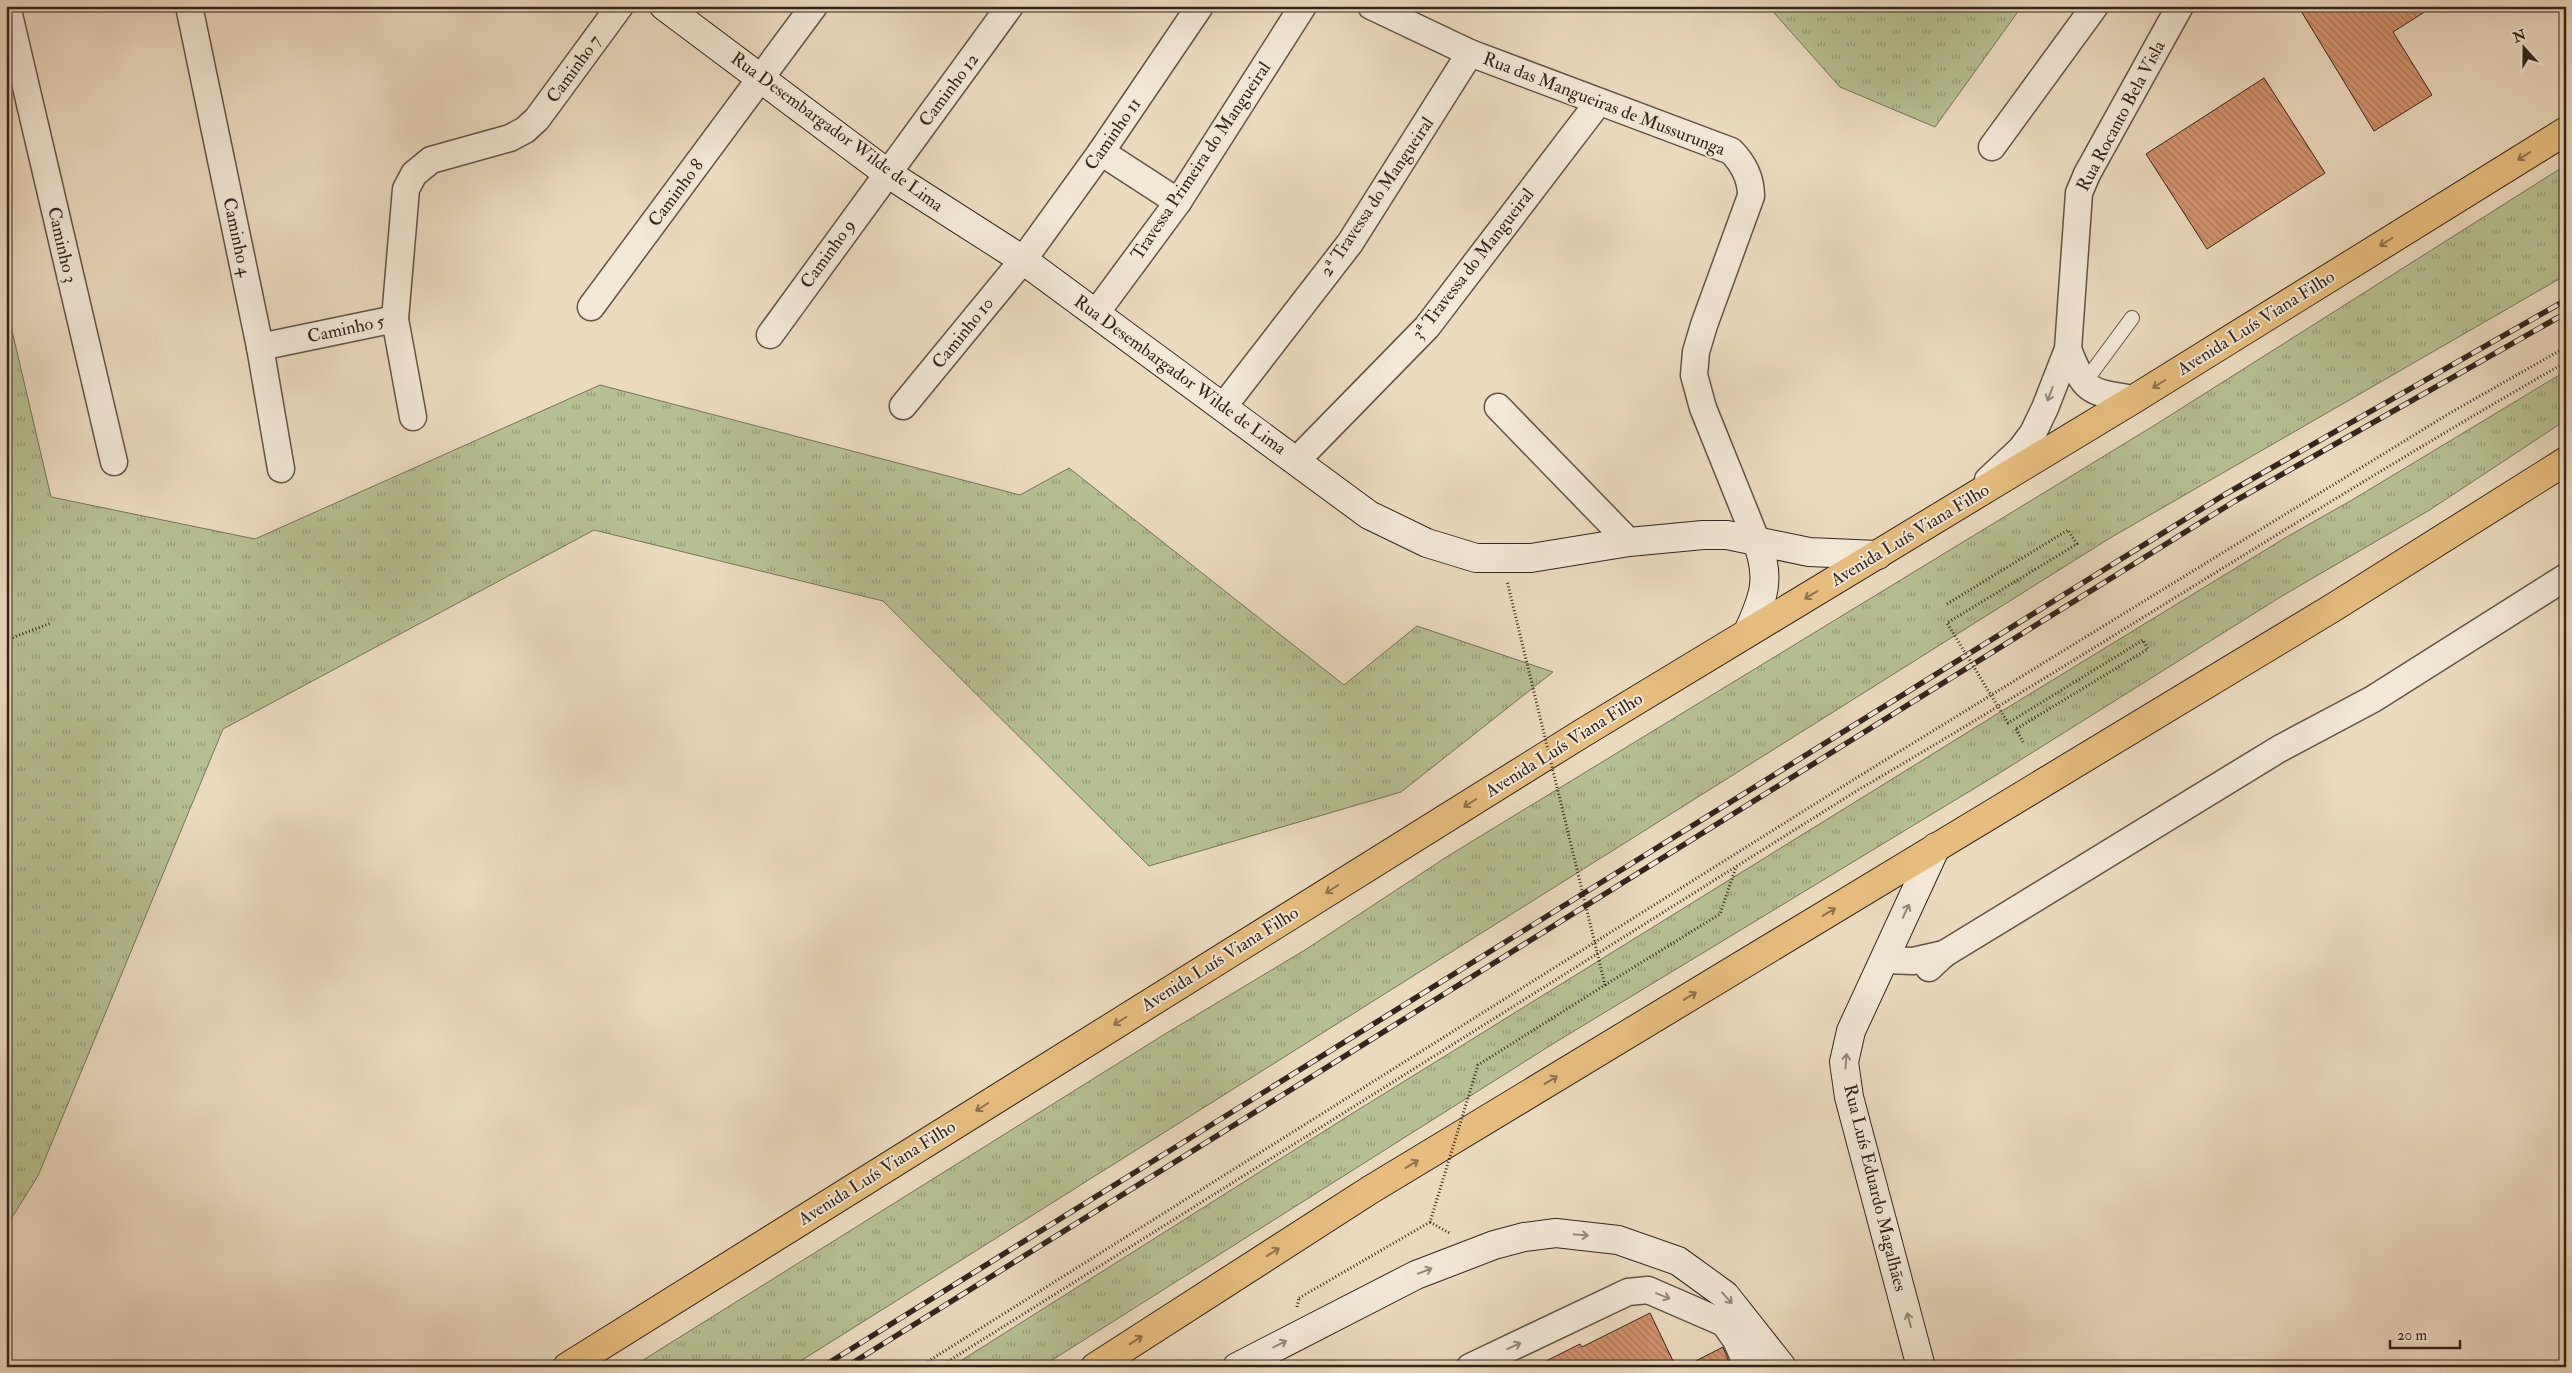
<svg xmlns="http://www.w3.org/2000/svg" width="2572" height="1373" font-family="'IM FELL Double Pica',serif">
<defs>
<pattern id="grass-tufts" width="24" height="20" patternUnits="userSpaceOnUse" patternTransform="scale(1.25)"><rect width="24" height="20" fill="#b7c092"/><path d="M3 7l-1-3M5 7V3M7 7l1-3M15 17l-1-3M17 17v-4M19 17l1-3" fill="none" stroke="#969c76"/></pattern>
<pattern id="building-back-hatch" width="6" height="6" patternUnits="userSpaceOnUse" patternTransform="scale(1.25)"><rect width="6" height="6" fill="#d39470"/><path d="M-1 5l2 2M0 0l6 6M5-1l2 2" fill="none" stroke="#ac795b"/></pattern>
</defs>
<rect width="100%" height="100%" fill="#ecdabe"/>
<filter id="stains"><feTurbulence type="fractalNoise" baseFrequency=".004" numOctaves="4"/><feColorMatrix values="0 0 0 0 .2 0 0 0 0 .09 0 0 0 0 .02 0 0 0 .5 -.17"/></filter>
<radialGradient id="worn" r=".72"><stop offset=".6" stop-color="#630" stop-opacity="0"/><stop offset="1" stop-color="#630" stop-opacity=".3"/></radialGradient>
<!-- grass -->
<g fill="url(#grass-tufts)" stroke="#767256">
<path d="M 1768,6 L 2022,6 L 1935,127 L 1840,87 Z"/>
<path d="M 2566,165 L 2566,275 L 2110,538 L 791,1367 L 632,1367 L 1165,1034 L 1305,950 L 1448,856 L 2155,425 Z"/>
<path d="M 6,305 L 51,497 L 255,539 L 600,385 L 1020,495 L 1069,468 L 1344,685 L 1417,626 L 1553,672 L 1401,792 L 1149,866 L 883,601 L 594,530 L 223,729 L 38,1176 L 6,1227 Z"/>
<path d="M 2566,371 L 2566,420 L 2428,511 L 2282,596 L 1998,774 L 1551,1045 L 1041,1367 L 951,1367 L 1353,1113 L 2002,711 L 2285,538 L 2352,500 Z"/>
</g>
<!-- building -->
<g fill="url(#building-back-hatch)" stroke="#34241b">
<path d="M 2298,6 L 2434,6 L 2393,32 L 2432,95 L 2374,131 Z"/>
<path d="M 2264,78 L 2325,173 L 2207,249 L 2146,154 Z"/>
<path d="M 1650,1313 L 1676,1367 L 1534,1367 L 1580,1344 L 1582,1347 Z"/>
<path d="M 1723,1347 L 1731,1367 L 1684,1367 Z"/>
</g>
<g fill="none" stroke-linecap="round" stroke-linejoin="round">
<!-- lane casing -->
<g stroke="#625244" stroke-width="16">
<path id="lane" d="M 2084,383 L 2132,318"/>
</g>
<!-- street casing -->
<g stroke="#625244" stroke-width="29">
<g id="street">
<path d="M 7,6 L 114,462"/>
<path d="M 189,6 L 260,347 L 281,469"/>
<path d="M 1371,6 L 1470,53 L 1731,151 C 1744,164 1751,178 1751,196 L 1704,325 L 1696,352 L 1694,375 L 1703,408 L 1757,542"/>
<path d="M 1992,147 L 2095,6"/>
<path d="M 1101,152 L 1178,202"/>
<path d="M 591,307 L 814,6"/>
<path d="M 1096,313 L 1178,202 L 1303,6"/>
<path d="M 770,335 L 1010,6"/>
<path d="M 260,347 L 395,319"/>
<path d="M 2068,349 C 2085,393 2089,392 2134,399"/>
<path d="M 903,406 L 1023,260 L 1101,152 L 1200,6"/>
<path d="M 1223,407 L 1350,243 L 1470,53"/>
<path d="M 1498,407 L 1629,542"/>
<path d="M 413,417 L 395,319 L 406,189 L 414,174 L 431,160 L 510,138 L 525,130 L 537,119 L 620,6"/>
<path d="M 1297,460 L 1427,327 L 1598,103"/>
<path d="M 1988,480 L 2021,449 L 2033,433 L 2045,408 L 2068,349 L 2079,193 L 2087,174 L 2180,6"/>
<path d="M 1884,960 L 1913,961 L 1944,954"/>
<path d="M 1929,968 L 1944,954 L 2279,749 L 2373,699 L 2566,577"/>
<path d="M 1470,1367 L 1628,1292 L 1648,1290 L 1724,1323 L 1736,1340 L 1748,1367"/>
</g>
</g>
<!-- secondary casing -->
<g stroke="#34241b" stroke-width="30">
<g id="secondary">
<path d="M 664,6 L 887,173 L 1023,260 L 1369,515 L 1427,543 L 1476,558 L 1531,558 L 1629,542 L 1703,535 L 1727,535 L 1809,552 L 1878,555"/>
<path d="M 1748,632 C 1764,597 1771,578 1757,542"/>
<path d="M 1237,1367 L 1416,1275 L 1494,1245 L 1524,1237 L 1556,1233 L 1618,1240 L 1678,1261 L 1725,1295 L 1782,1367"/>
<path d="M 1921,1367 L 1849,1097 L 1844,1062 L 1851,1031 L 1936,847"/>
</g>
</g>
<!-- highway casing -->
<g stroke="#34241b" stroke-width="30">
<g id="highway">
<path d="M 567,1367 L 1581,734 L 2134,399 L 2566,131"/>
<path d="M 1095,1367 L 1370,1190 L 2334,607 L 2566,461"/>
</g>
</g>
<!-- path -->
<g stroke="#34241b" stroke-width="3" stroke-dasharray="1 2.5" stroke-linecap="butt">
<path d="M 6,640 L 51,623"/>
<path d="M 2016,729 L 2023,742"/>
<path d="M 1605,985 L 1720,914 L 1736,867"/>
<path d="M 1430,1222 L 1451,1234"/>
<path d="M 1297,1307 L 1299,1298"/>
<path d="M 919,1367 L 1853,780 L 2450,413 L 2566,347"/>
<path d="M 939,1367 L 1858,790 C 2096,651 2326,499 2566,362"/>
</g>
<!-- lane -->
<use href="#lane" stroke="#f3e7d5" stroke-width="14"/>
<!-- street -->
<use href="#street" stroke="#f3e7d5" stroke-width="26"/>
<!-- secondary -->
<use href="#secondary" stroke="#f3e7d5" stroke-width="28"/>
<!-- highway -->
<use href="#highway" stroke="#e6bd7f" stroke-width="28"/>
<!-- rail casing -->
<g stroke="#34241b" stroke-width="5.5">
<g id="rail">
<path d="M 822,1367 L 2224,495 L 2566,300"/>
<path d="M 846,1367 L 2235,501 L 2566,313"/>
</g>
</g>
<!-- rail -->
<use href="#rail" stroke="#f3e7d5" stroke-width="4" stroke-dasharray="11" stroke-linecap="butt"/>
<!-- path-bridge -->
<g stroke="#34241b" stroke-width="3" stroke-dasharray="1 2.5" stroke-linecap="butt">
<path d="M 1947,604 L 2068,530 L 2077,544 L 1947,623 L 2008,723 L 2143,640 L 2148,649 L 2016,729"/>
<path d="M 1299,1298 L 1430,1222 L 1478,1065 L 1605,985 L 1507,581"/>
</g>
</g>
<!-- one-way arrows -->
<defs><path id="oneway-shaft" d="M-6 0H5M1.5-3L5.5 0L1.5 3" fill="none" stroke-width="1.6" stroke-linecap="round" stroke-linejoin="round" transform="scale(1.25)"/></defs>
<g stroke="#8d704d">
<use href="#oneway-shaft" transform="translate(2524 156) rotate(148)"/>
<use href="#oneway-shaft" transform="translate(2386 242) rotate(148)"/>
<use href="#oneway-shaft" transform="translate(2159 384) rotate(148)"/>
<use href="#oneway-shaft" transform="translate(1811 595) rotate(149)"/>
<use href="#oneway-shaft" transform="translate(1470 803) rotate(148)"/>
<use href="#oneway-shaft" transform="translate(1332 889) rotate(148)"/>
<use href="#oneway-shaft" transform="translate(1829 912) rotate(-31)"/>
<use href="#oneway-shaft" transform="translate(1690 996) rotate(-31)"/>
<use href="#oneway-shaft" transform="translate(1120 1021) rotate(148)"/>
<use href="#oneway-shaft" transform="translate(1551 1080) rotate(-31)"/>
<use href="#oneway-shaft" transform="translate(982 1107) rotate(148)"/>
<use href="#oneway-shaft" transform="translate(1412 1164) rotate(-31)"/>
<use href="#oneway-shaft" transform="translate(1273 1252) rotate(-33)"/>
<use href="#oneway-shaft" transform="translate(1136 1340) rotate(-33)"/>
</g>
<g stroke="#948678">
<use href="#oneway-shaft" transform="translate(2050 394) rotate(111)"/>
<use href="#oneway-shaft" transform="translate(1906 911) rotate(-65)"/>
<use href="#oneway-shaft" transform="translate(1846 1061) rotate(-86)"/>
<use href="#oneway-shaft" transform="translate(1581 1235) rotate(5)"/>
<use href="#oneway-shaft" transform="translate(1425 1271) rotate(-21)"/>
<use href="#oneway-shaft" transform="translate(1663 1296) rotate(22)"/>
<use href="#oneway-shaft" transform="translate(1727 1298) rotate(48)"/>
<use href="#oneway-shaft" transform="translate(1909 1320) rotate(-105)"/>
<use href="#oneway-shaft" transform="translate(1280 1344) rotate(-27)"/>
<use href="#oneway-shaft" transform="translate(1514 1346) rotate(-25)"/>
</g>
<g text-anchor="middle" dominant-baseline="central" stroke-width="4" stroke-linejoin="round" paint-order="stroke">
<!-- street labels -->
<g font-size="18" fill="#34241b" stroke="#f3e7d5">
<text transform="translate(574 69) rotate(-54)">Caminho 7</text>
<text transform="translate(949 90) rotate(-53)">Caminho 12</text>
<text transform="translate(1604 104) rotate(21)">Rua das Mangueiras de Mussurunga</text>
<text transform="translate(2121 116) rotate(-62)">Rua Rocanto Bela Visla</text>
<text transform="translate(837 132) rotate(36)">Rua Desembargador Wilde de Lima</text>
<text transform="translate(1113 134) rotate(-55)">Caminho 11</text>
<text transform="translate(1201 161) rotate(-56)">Travessa Primeira do Mangueiral</text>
<text transform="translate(676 193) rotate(-53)">Caminho 8</text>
<text transform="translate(1377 197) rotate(-56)">2ª Travessa do Mangueiral</text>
<text transform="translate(237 237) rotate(78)">Caminho 4</text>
<text transform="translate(62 245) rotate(77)">Caminho 3</text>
<text transform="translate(828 254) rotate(-54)">Caminho 9</text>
<text transform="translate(1473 264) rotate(-52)">3ª Travessa do Mangueiral</text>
<text transform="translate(2256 323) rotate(-32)">Avenida Luís Viana Filho</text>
<text transform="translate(346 329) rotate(-12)">Caminho 5</text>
<text transform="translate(963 333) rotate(-51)">Caminho 10</text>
<text transform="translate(1180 375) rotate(36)">Rua Desembargador Wilde de Lima</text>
<text transform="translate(1910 535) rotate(-31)">Avenida Luís Viana Filho</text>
<text transform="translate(1564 745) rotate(-32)">Avenida Luís Viana Filho</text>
<text transform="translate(1220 959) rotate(-32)">Avenida Luís Viana Filho</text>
<text transform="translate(877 1173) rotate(-32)">Avenida Luís Viana Filho</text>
<text transform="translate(1875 1188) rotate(76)">Rua Luís Eduardo Magalhães</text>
</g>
</g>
<!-- margin -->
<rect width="2572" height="1373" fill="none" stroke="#ecdabe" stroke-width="25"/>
<rect x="8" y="8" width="2557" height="1358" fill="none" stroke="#34241b" stroke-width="2.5"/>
<rect x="12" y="12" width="2547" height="1348" fill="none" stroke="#34241b"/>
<!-- north arrow -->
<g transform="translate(2524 48) rotate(339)" stroke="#f3e7d5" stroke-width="4" paint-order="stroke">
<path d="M0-4L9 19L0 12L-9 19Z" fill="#34241b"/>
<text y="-8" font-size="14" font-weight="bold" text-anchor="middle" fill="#34241b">N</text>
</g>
<!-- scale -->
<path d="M2390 1340v8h70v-8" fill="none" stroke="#34241b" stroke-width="2.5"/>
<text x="2397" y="1340" font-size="15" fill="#34241b" stroke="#f3e7d5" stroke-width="4" paint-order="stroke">20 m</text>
<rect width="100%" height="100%" filter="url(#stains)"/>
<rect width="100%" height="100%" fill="url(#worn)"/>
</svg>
